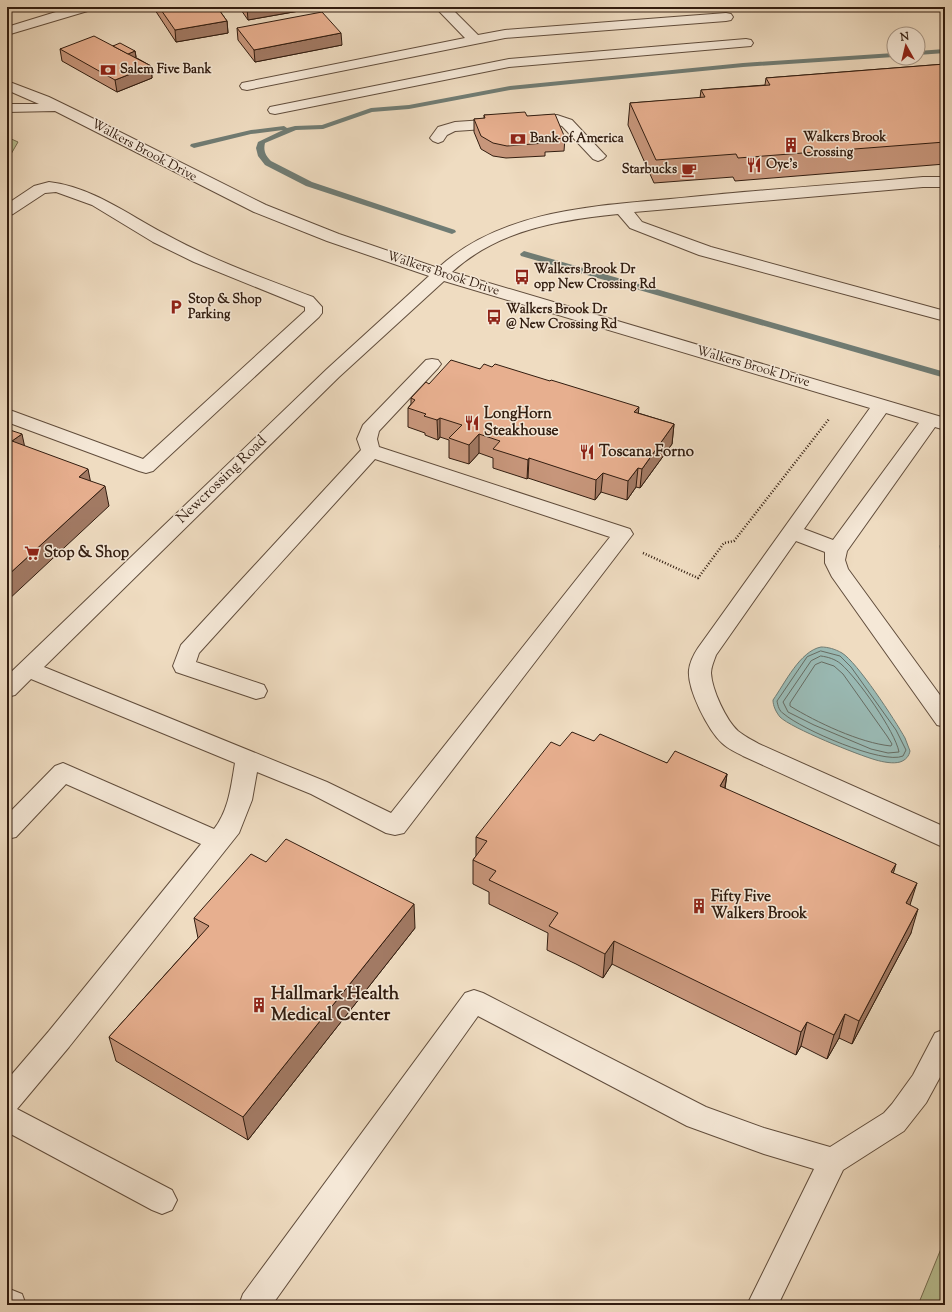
<svg xmlns="http://www.w3.org/2000/svg" width="952" height="1312" font-family="'Sorts Mill Goudy',serif">
<rect width="100%" height="100%" fill="#efdcc1"/>
<filter id="stains"><feTurbulence type="fractalNoise" baseFrequency=".005" numOctaves="4"/><feColorMatrix values="0 0 0 0 .2 0 0 0 0 .09 0 0 0 0 .02 0 0 0 .5 -.17"/></filter>
<radialGradient id="worn" r=".72"><stop offset=".6" stop-color="#630" stop-opacity="0"/><stop offset="1" stop-color="#630" stop-opacity=".3"/></radialGradient>
<!-- green -->
<g fill="#b9c093" stroke="#766e52">
<path d="M 7,137 L 18,142 L 7,161 Z"/>
<path d="M 945,1239 L 945,1305 L 918,1305 Z"/>
</g>
<!-- water -->
<g fill="#9abbb6" stroke="#707c74">
<path d="M 945,533 L 945,579 L 940,546 Z"/>
<path d="M 821,647 C 828,647 835,649 842,653 C 857,662 895,720 905,738 L 910,751 C 909,756 906,760 900,762 C 893,764 883,762 876,760 C 858,755 791,728 780,717 C 776,712 773,706 773,700 C 785,683 800,651 821,647 Z"/>
</g>
<g fill="none" stroke-linecap="round" stroke-linejoin="round">
<!-- shore -->
<g stroke="#666c63" stroke-width="1">
<path d="M 821,651 L 840,656 L 851,667 L 896,730 L 906,750 L 903,756 C 883,765 801,729 784,714 C 779,711 778,706 777,701 L 807,657 Z"/>
<path d="M 821,656 C 828,657 835,659 841,664 C 858,679 895,731 899,752 L 888,753 L 871,749 L 814,725 L 788,712 L 783,702 L 811,661 Z"/>
<path d="M 822,662 L 834,666 L 843,674 L 887,736 L 892,744 L 891,746 C 860,743 816,722 790,706 L 790,703 L 815,665 Z"/>
</g>
<!-- stream -->
<g fill="#707c74" fill-rule="evenodd">
<path d="M 945,49 L 945,53 L 918,55 L 918,51 Z"/>
<path d="M 894,53 L 894,57 L 743,67 L 510,90 L 409,109 L 372,112 L 323,129 L 296,130 L 265,143 C 263,151 266,156 271,161 L 312,182 L 455,230 L 456,232 L 452,234 L 306,186 L 265,165 L 258,156 L 256,148 L 258,142 L 283,130 L 251,134 L 194,148 L 190,146 L 191,144 L 251,130 L 284,126 L 287,128 L 295,126 L 322,125 L 371,108 L 409,105 L 510,86 L 743,63 Z"/>
<path d="M 524,251 L 945,372 L 945,378 L 521,256 L 520,254 Z"/>
</g>
<!-- minor casing -->
<g stroke="#614d3c" stroke-width="2">
<g id="minor">
<path d="M 72,7 L 93,7 L 91,10 L 7,35 L 7,27 Z"/>
<path d="M 435,7 L 450,7 L 478,35 L 505,30 L 726,13 L 731,14 L 733,17 L 731,20 L 726,21 L 505,38 L 247,90 L 242,89 L 240,86 L 242,83 L 247,82 L 465,38 Z"/>
<path d="M 746,39 L 751,40 L 753,43 L 751,46 L 509,67 L 275,114 L 270,113 L 268,110 L 270,107 L 275,106 L 509,59 Z"/>
<path d="M 7,81 L 49,97 L 86,115 L 266,205 L 339,234 L 438,268 C 506,206 605,206 691,197 C 769,189 846,184 923,177 L 945,177 L 945,187 L 923,187 L 634,212 L 642,222 L 711,247 L 945,311 L 945,321 L 699,255 L 630,228 L 618,214 C 559,220 498,230 452,272 L 945,418 L 945,430 L 935,427 L 847,551 L 845,560 L 848,569 L 945,702 L 945,727 L 937,725 L 832,577 L 825,563 L 825,552 L 796,541 L 716,655 C 714,661 711,667 711,673 C 712,690 726,720 738,731 C 744,736 752,740 759,744 L 945,827 L 945,848 L 743,756 C 736,752 728,749 722,743 C 708,730 687,689 689,670 C 690,662 694,654 698,648 L 870,408 L 444,281 L 339,377 L 44,667 L 327,782 L 391,813 L 610,537 L 375,459 L 199,653 L 196,662 L 264,685 L 267,691 L 264,697 L 256,699 L 176,672 L 173,666 L 181,645 L 361,450 L 357,439 L 363,425 L 426,360 L 432,359 L 438,360 L 441,364 L 438,368 L 379,431 L 377,439 L 379,447 L 630,529 L 633,534 L 404,833 L 395,835 L 386,833 L 311,794 L 257,772 L 252,800 L 239,833 L 69,1047 L 17,1109 L 172,1190 L 177,1200 L 172,1210 L 162,1214 L 152,1210 L 7,1132 L 7,1080 L 49,1031 L 201,844 L 66,784 L 16,837 L 7,839 L 7,815 L 55,766 L 63,763 L 214,829 C 229,810 231,786 235,763 L 31,679 L 15,695 L 7,697 L 7,676 L 327,369 L 429,276 L 327,241 L 254,212 L 55,111 L 7,112 L 7,104 L 39,104 L 7,90 ZM 886,413 L 919,423 L 833,540 L 804,529 Z"/>
<path d="M 557,115 L 572,120 L 603,153 L 606,156 L 603,159 L 598,161 L 593,159 L 562,126 L 555,124 L 455,131 L 447,135 L 443,141 L 438,143 L 433,141 L 430,138 L 438,127 L 455,122 Z"/>
<path d="M 49,182 C 92,187 127,214 165,234 C 212,260 263,278 313,297 L 322,307 L 322,313 L 319,317 L 153,471 L 146,473 L 139,471 L 7,422 L 7,409 L 143,459 L 305,311 L 305,307 L 194,262 L 153,242 L 92,205 L 56,192 L 45,193 L 13,214 L 7,216 L 7,204 L 34,186 Z"/>
<path d="M 474,990 L 483,993 L 706,1107 L 764,1128 L 830,1147 L 884,1113 L 892,1104 L 913,1075 L 935,1033 L 945,1029 L 945,1068 L 926,1103 L 904,1131 L 843,1170 L 778,1305 L 747,1305 L 814,1169 L 764,1154 L 687,1126 L 478,1016 L 272,1305 L 239,1305 L 243,1294 L 465,993 Z"/>
<path d="M 7,1288 L 22,1294 L 26,1305 L 7,1305 Z"/>
</g>
</g>
<!-- path -->
<path stroke="#321d10" stroke-width="2.5" stroke-dasharray="1 2" stroke-linecap="butt" d="M 643,553 L 698,578 L 724,543 L 734,541 L 829,419"/>
<!-- minor -->
<use href="#minor" fill="#f5e8d7" fill-rule="evenodd"/>
</g>
<!-- wall -->
<g fill="#c7967b" stroke="#321d10">
<path d="M 153,7 L 217,7 L 227,21 L 228,33 L 176,42 Z"/>
<path d="M 239,7 L 298,7 L 299,11 L 248,20 Z"/>
<path d="M 505,7 L 573,7 L 507,11 Z"/>
<path d="M 237,28 L 342,45 L 255,62 L 238,40 Z"/>
<path d="M 113,46 L 135,51 L 136,57 L 135,57 L 151,66 L 152,78 L 117,92 L 62,61 L 60,49 Z"/>
<path d="M 945,64 L 945,164 L 735,181 L 733,177 L 654,183 L 628,125 L 630,103 L 700,98 L 701,90 L 765,85 L 766,78 Z"/>
<path d="M 484,115 L 527,116 L 565,138 L 564,151 L 545,152 L 545,156 L 506,158 L 493,156 L 481,149 L 474,132 L 474,119 L 483,119 L 484,118 Z"/>
<path d="M 480,369 L 638,413 L 674,424 L 672,444 L 640,488 L 636,487 L 627,500 L 601,492 L 595,500 L 528,478 L 527,479 L 493,468 L 493,458 L 479,453 L 469,464 L 449,458 L 449,440 L 440,437 L 438,440 L 425,435 L 425,433 L 408,427 L 408,408 L 411,404 L 411,398 L 429,384 Z"/>
<path d="M 594,741 L 667,763 L 727,774 L 725,789 L 893,873 L 910,905 L 911,933 L 852,1044 L 839,1038 L 827,1059 L 801,1046 L 796,1055 L 612,964 L 603,978 L 576,964 L 547,950 L 548,933 L 489,904 L 489,892 L 473,884 L 473,860 L 476,856 L 476,837 L 560,746 Z"/>
<path d="M 266,862 L 415,928 L 248,1140 L 116,1061 L 109,1037 L 198,938 L 194,918 Z"/>
</g>
<!-- shaded-wall -->
<g fill="#a27a64" stroke="#321d10">
<path d="M 253,7 L 298,7 L 299,11 L 248,20 L 247,8 Z"/>
<path d="M 227,21 L 228,33 L 176,42 L 175,30 Z"/>
<path d="M 341,33 L 342,45 L 255,62 L 254,50 Z"/>
<path d="M 135,51 L 136,57 L 123,62 L 122,56 Z"/>
<path d="M 151,66 L 152,78 L 117,92 L 115,80 Z"/>
<path d="M 639,407 L 637,426 L 634,412 Z"/>
<path d="M 440,418 L 440,437 L 438,440 L 437,420 Z"/>
<path d="M 674,424 L 672,444 L 640,488 L 642,469 Z"/>
<path d="M 22,434 L 26,453 L 12,441 Z"/>
<path d="M 479,434 L 479,453 L 469,464 L 469,445 Z"/>
<path d="M 529,458 L 528,478 L 527,479 L 528,460 Z"/>
<path d="M 638,468 L 636,487 L 627,500 L 628,481 Z"/>
<path d="M 88,469 L 92,489 L 79,477 Z"/>
<path d="M 603,473 L 601,492 L 595,500 L 596,480 Z"/>
<path d="M 105,486 L 109,506 L 7,601 L 7,576 Z"/>
<path d="M 727,774 L 723,799 L 720,786 Z"/>
<path d="M 896,864 L 889,888 L 891,872 Z"/>
<path d="M 917,883 L 909,908 L 906,903 Z"/>
<path d="M 414,904 L 415,928 L 248,1140 L 243,1117 Z"/>
<path d="M 918,909 L 911,933 L 852,1044 L 859,1021 Z"/>
<path d="M 614,941 L 612,964 L 603,978 L 605,954 Z"/>
<path d="M 845,1014 L 839,1038 L 827,1059 L 834,1035 Z"/>
<path d="M 807,1022 L 801,1046 L 796,1055 L 801,1032 Z"/>
</g>
<!-- building -->
<g fill="#e7af8f" stroke="#321d10">
<path d="M 159,7 L 217,7 L 227,21 L 175,30 Z"/>
<path d="M 322,12 L 341,33 L 254,50 L 237,28 Z"/>
<path d="M 94,36 L 151,66 L 115,80 L 60,49 Z"/>
<path d="M 120,43 L 135,51 L 128,54 L 113,46 Z"/>
<path d="M 945,64 L 945,142 L 738,158 L 736,154 L 656,160 L 630,103 L 705,97 L 701,90 L 770,85 L 766,78 Z"/>
<path d="M 525,112 L 527,116 L 555,114 L 565,138 L 544,140 L 545,143 L 507,146 L 493,143 L 481,136 L 474,119 L 485,118 L 484,115 Z"/>
<path d="M 451,360 L 480,369 L 484,364 L 492,367 L 495,364 L 550,381 L 551,380 L 639,407 L 634,412 L 674,424 L 642,469 L 638,468 L 628,481 L 603,473 L 596,480 L 529,458 L 528,460 L 493,449 L 500,441 L 479,434 L 469,445 L 449,438 L 462,425 L 440,418 L 437,420 L 424,416 L 426,414 L 408,408 L 415,400 L 411,398 L 426,382 L 429,384 Z"/>
<path d="M 7,429 L 22,434 L 12,441 L 88,469 L 79,477 L 105,486 L 7,576 Z"/>
<path d="M 572,732 L 594,741 L 600,734 L 667,763 L 675,751 L 727,774 L 720,786 L 896,864 L 891,872 L 917,883 L 906,903 L 918,909 L 859,1021 L 845,1014 L 834,1035 L 807,1022 L 801,1032 L 614,941 L 605,954 L 549,926 L 558,913 L 489,880 L 496,871 L 473,860 L 487,841 L 476,837 L 551,742 L 560,746 Z"/>
<path d="M 286,839 L 414,904 L 243,1117 L 109,1037 L 209,926 L 194,918 L 251,854 L 266,862 Z"/>
</g>
<!-- icons -->
<defs>
<g id="bank-bare" transform="scale(1.2)"><path d="M-6-4H6V4H-6ZM0-2.3a2.3 2.3 0 1 0 0 4.6a2.3 2.3 0 1 0 0-4.6Z" fill="#8f2418" stroke="#f5e8d7" stroke-width="2.5" paint-order="stroke"/></g>
<g id="building-bare" transform="scale(1.2)"><path d="M-4-6H4V6H1V3H-1V6H-4ZM-2.5-4.3h1.7v1.8h-1.7ZM.8-4.3h1.7v1.8H.8ZM-2.5-1h1.7V.8h-1.7ZM.8-1h1.7V.8H.8Z" fill="#8f2418" stroke="#f5e8d7" stroke-width="2.5" paint-order="stroke"/></g>
<g id="restaurant-bare" transform="scale(1.2)"><path d="M-5-6h1v4h1v-4h1v4h1v-4h1v5L-1.5 .5V6h-2V.5L-5-1ZM5-6V6H3V1.5H1.5Q1.5-4 5-6Z" fill="#8f2418" stroke="#f5e8d7" stroke-width="2.5" paint-order="stroke"/></g>
<g id="cafe-bare" transform="scale(1.2)"><path d="M-5.5-4.5H6V0H3Q3 3.5 0 3.5H-2.5Q-5.5 3.5-5.5 0ZM3-3.2v2h1.7v-2ZM-6 4.5H4V6H-6Z" fill="#8f2418" stroke="#f5e8d7" stroke-width="2.5" paint-order="stroke"/></g>
<g id="bus-bare" transform="scale(1.2)"><path d="M-5-6H5V4H4V6H2V4H-2V6H-4V4H-5ZM-3.5-4V0h7V-4ZM-3.5 1.2v1.5H-2V1.2ZM2 1.2v1.5H3.5V1.2Z" fill="#8f2418" stroke="#f5e8d7" stroke-width="2.5" paint-order="stroke"/></g>
<g id="parking-bare" transform="scale(1.2)"><path d="M-3.5-5.5H1a3.5 3.5 0 0 1 0 7H-1V5.5H-3.5ZM-1-3.4V-.6H.8a1.4 1.4 0 0 0 0-2.8Z" fill="#8f2418" stroke="#f5e8d7" stroke-width="2.5" paint-order="stroke"/></g>
<g id="supermarket-bare" transform="scale(1.2)"><path d="M-6-5.5h2.5l.6 2H6L4.5 2H-2.5L-4.4-4H-6ZM-1.5 3.2a1.3 1.3 0 1 0 .1 0ZM3 3.2a1.3 1.3 0 1 0 .1 0Z" fill="#8f2418" stroke="#f5e8d7" stroke-width="2.5" paint-order="stroke"/></g>
</defs>
<g fill-rule="evenodd">
<use href="#bank-bare" x="108" y="70"/>
<use href="#bank-bare" x="518" y="139"/>
<use href="#building-bare" x="791" y="145"/>
<use href="#restaurant-bare" x="754" y="165"/>
<use href="#cafe-bare" x="689" y="170"/>
<use href="#bus-bare" x="522" y="277"/>
<use href="#parking-bare" x="176" y="307"/>
<use href="#bus-bare" x="494" y="317"/>
<use href="#restaurant-bare" x="472" y="423"/>
<use href="#restaurant-bare" x="587" y="452"/>
<use href="#supermarket-bare" x="32" y="553"/>
<use href="#building-bare" x="699" y="906"/>
<use href="#building-bare" x="259" y="1005"/>
</g>
<g text-anchor="middle" dominant-baseline="central" stroke-width="3" stroke-linejoin="round" paint-order="stroke">
<!-- far-poi labels -->
<g font-size="13" font-weight="bold" fill="#321d10" stroke="#f5e8d7" text-anchor="start">
<text x="120" y="70">Salem Five Bank</text>
<text x="803" y="138">Walkers Brook<tspan x="803" dy="15">Crossing</tspan></text>
<text x="530" y="139">Bank of America</text>
<text x="766" y="165">Oye's</text>
<text x="677" y="170" text-anchor="end">Starbucks</text>
<text x="534" y="270">Walkers Brook Dr<tspan x="534" dy="15">opp New Crossing Rd</tspan></text>
<text x="188" y="300">Stop &amp; Shop<tspan x="188" dy="15">Parking</tspan></text>
<text x="506" y="310">Walkers Brook Dr<tspan x="506" dy="15">@ New Crossing Rd</tspan></text>
</g>
<!-- far-street labels -->
<g font-size="13" fill="#321d10" stroke="#f5e8d7">
<text transform="translate(144 151) rotate(28)">Walkers Brook Drive</text>
<text transform="translate(443 274) rotate(18)">Walkers Brook Drive</text>
<text transform="translate(753 367) rotate(16)">Walkers Brook Drive</text>
</g>
<!-- poi labels -->
<g font-size="15" font-weight="bold" fill="#321d10" stroke="#f5e8d7" text-anchor="start">
<text x="484" y="414">LongHorn<tspan x="484" dy="17">Steakhouse</tspan></text>
<text x="599" y="452">Toscana Forno</text>
<text x="44" y="553">Stop &amp; Shop</text>
<text x="711" y="897">Fifty Five<tspan x="711" dy="17">Walkers Brook</tspan></text>
</g>
<!-- street labels -->
<g font-size="15" fill="#321d10" stroke="#f5e8d7">
<text transform="translate(222 480) rotate(-44)">Newcrossing Road</text>
</g>
<!-- near-poi labels -->
<g font-size="18" font-weight="bold" fill="#321d10" stroke="#f5e8d7" text-anchor="start">
<text x="271" y="995">Hallmark Health<tspan x="271" dy="21">Medical Center</tspan></text>
</g>
</g>
<!-- margin -->
<rect width="952" height="1312" fill="none" stroke="#efdcc1" stroke-width="24"/>
<rect x="8" y="8" width="936" height="1296" fill="none" stroke="#321d10" stroke-width="2"/>
<rect x="12" y="12" width="928" height="1288" fill="none" stroke="#321d10"/>
<!-- north arrow -->
<g transform="translate(906 46) rotate(352)"><circle r="19" fill="#f5e8d7" stroke="#a79787"/>
<path d="M0-3L7 15L0 10L-7 15Z" fill="#8f2418"/>
<text y="-6" font-size="11" font-weight="bold" text-anchor="middle" fill="#321d10">N</text>
</g>
<rect width="100%" height="100%" filter="url(#stains)"/>
<rect width="100%" height="100%" fill="url(#worn)"/>
</svg>
